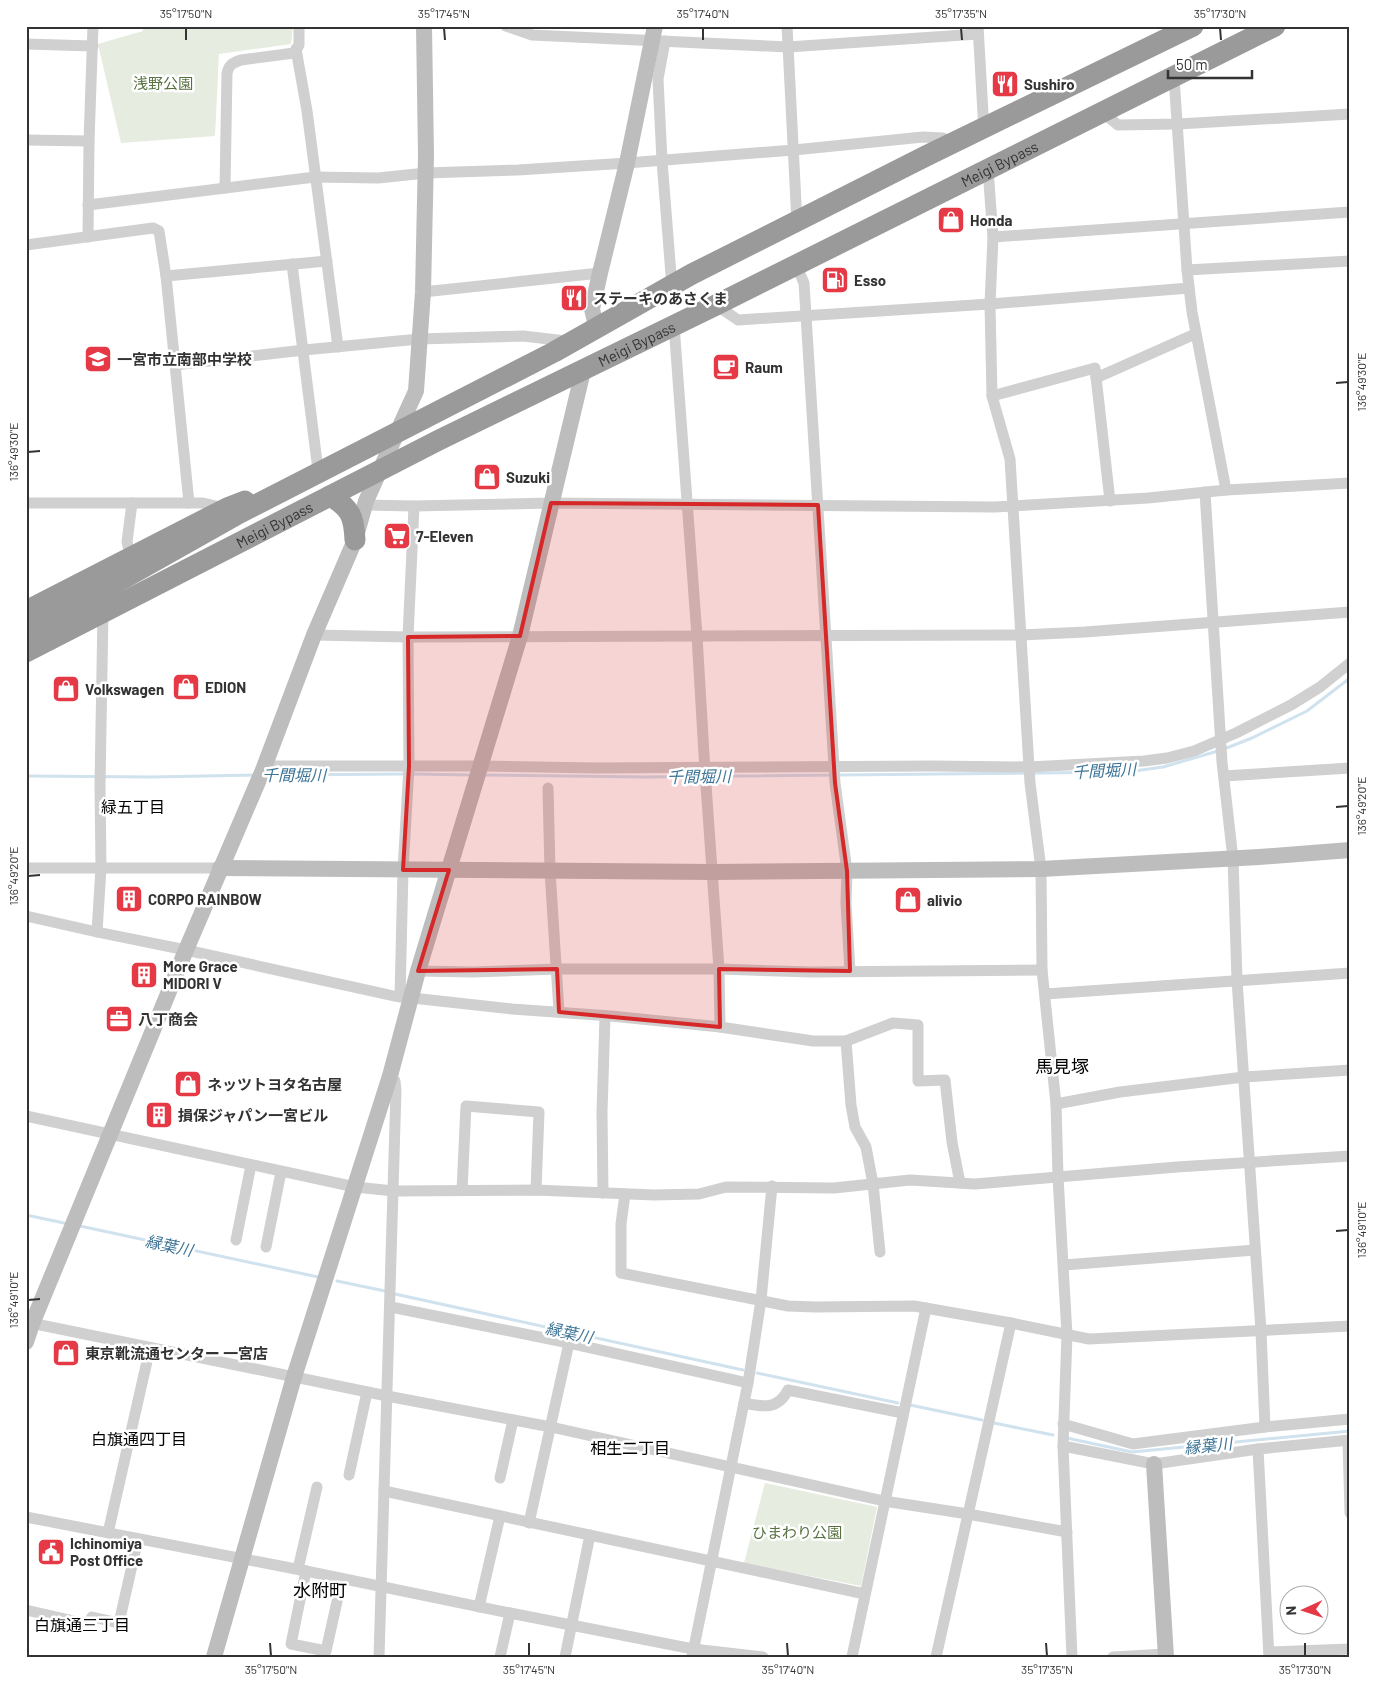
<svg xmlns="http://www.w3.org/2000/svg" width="1376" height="1683" font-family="Barlow,'Noto Sans JP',sans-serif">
<rect width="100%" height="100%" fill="#fff"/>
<!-- green -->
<g fill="#e6ecdf">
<path d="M 143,26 L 293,26 L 291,44 L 219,54 L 215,136 L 121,143 L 98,44 L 143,31 Z"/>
<path d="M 765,1483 L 877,1507 L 861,1586 L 744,1563 Z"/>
</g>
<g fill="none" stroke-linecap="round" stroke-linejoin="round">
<!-- stream -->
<g stroke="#cfe2ee" stroke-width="3">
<path d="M 1224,749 L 1252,738 L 1307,711 L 1350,678"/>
<path d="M 412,774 L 473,775"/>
<path d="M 267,775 L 406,774"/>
<path d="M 482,775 L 645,777 L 1127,772 L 1163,767 L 1218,751"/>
<path d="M 26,776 L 152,777 L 256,775"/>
<path d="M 26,1215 L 64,1223"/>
<path d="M 80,1226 L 318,1277"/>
<path d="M 337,1281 L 385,1291"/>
<path d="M 395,1294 L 743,1370"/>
<path d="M 757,1373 L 898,1403"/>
<path d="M 910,1405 L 982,1420"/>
<path d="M 994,1423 L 1053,1435"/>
<path d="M 1067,1438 L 1132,1452 L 1350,1431"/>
</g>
<!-- street -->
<g stroke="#d0d0d0" stroke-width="11">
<path d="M 506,26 L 532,35 L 788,47 L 978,34"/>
<path d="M 787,26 L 797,223"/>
<path d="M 978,26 L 984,131"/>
<path d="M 665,41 L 658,79 L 662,161 L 672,287"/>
<path d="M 26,44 L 93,46"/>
<path d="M 296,49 L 307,111 L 338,347"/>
<path d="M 1174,77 L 1187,270 L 1192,312 L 1226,490"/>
<path d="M 1102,112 L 1118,125 L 1178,124 L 1350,114"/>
<path d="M 26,140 L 89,141"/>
<path d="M 988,169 L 993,237 L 990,304 L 992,396 L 1095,368 L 1110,501"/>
<path d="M 225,188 L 227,73 C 229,65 232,63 241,60 L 294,53 L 299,45 L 299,26"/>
<path d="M 88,205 L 315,177 L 378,178 L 426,173 L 518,170 L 627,163 L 794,150 L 923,137 L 943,138 L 951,143"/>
<path d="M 88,237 L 89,141 L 93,26"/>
<path d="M 993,237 L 1350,212"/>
<path d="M 26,245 L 153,228 L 159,231 L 166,276 L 189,503"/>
<path d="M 292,264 L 318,470"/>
<path d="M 796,265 L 804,283 L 835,783 L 847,871 L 846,903 L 850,971"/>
<path d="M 1187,270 L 1350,261"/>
<path d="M 166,276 L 327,261"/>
<path d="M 423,292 L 600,273"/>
<path d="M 716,305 L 738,320 L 990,304 L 1189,288"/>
<path d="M 175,365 L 304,350 L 419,339 L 523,336 L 566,341"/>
<path d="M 1096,378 L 1195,334"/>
<path d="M 992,396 L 1010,459 L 1030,783 L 1041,869 L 1042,970 L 1056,1104 L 1058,1177 L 1067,1335 L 1063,1446 L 1072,1657"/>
<path d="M 1205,492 L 1222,762 L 1233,859 L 1237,980 L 1261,1331 L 1265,1427"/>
<path d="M 26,503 L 203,503 L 224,508"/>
<path d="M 365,505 L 414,506 L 551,503 L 995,507 L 1148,498 L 1226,490 L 1350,483"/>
<path d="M 131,558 L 127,542 L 132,503"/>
<path d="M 314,635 L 408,637 L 1021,635 L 1085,632 L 1350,612"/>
<path d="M 264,766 L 481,766 L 596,768 L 933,766 L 1029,767 L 1144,761 L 1167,758 L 1194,751 L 1236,733 L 1291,705 L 1320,687 L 1350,663"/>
<path d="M 1224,776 L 1350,768"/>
<path d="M 548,788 L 550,871 L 559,1012"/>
<path d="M 26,868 L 220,868"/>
<path d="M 26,916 L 97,932 L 186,950 L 394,996 L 512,1009 L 611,1016 L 720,1027 L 719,969 L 705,771 L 697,636 L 674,325"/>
<path d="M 97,932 L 101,868 L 100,785 L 103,612"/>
<path d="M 418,971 L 473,972 L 557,969 L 719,969 L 812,972 L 1042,970"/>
<path d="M 1045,994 L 1350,973"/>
<path d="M 400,997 L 403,870 L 409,766 L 408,637 L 414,506"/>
<path d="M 720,1027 L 813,1041 L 846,1041 L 893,1023 L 918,1025 L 918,1081 L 945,1080 L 952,1142 L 960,1183"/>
<path d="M 846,1041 L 851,1105 L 855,1127 L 866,1147 L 873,1184 L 880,1252"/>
<path d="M 1056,1104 L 1120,1092 L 1244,1077 L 1350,1070"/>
<path d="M 26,1116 L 355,1187 L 394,1191 L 536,1190 L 654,1195 L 699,1194 L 726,1187 L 834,1188 L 910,1180 L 975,1184 L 1177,1167 L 1350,1156"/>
<path d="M 462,1190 L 466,1106 L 539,1112 L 536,1190"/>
<path d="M 603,1193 L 602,1112 L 605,1016"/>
<path d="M 625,1194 L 621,1224 L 621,1273 L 788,1306 L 815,1307 L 914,1306 L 1011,1323 L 1089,1339 L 1350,1326"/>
<path d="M 236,1240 L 251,1165"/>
<path d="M 266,1247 L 281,1172"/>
<path d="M 1064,1265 L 1255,1250"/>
<path d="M 391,1307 L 569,1343 L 748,1383 L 692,1657"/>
<path d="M 26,1322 L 387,1396 L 551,1427 L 884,1501 L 968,1514 L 1067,1532"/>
<path d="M 748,1383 L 761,1300 L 772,1186"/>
<path d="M 744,1403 C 763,1407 778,1410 788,1390 L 903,1413"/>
<path d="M 1063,1424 L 1133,1444 L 1265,1427 L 1350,1419"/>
<path d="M 1348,1441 L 1350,1513"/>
<path d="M 1063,1446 L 1154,1464 L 1258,1449 L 1350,1440"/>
<path d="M 1258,1449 L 1269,1657"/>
<path d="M 349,1475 L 367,1392"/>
<path d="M 500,1478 L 513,1420"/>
<path d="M 384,1491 L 865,1594"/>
<path d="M 26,1517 L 306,1571 L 510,1613 L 693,1649 L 763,1657"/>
<path d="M 529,1523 L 569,1343"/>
<path d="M 108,1533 L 150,1348"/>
<path d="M 298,1569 L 317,1487"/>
<path d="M 306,1571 L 291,1644 L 326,1651 L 342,1579"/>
<path d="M 479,1607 L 500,1516"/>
<path d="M 26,1610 L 87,1624 L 92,1617 L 119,1623 L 138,1539"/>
<path d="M 1269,1652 L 1350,1649"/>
<path d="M 379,1657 L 396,1090 L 395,1081 L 390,1076"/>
<path d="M 500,1657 L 510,1613"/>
<path d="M 565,1657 L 590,1535"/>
<path d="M 852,1657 L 926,1308"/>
<path d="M 936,1657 L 1011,1323"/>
<path d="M 1113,1657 L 1166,1654"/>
</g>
<!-- secondary -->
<g stroke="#bdbdbd" stroke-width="16">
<path d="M 596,326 L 592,309 L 600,273 L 627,163 L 655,26"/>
<path d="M 220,868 L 712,872 L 1041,869 L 1259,857 L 1350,850"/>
<path d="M 26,1342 L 32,1324 L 186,950 L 263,770 L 314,635 L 355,540 L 366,501 L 416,391 L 423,292 L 426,155 L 424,26"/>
<path d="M 1154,1464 L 1166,1657"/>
<path d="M 214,1657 L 294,1377 L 390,1076 L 418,971 L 520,636 L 583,371"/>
</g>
<!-- highway -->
<g stroke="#9a9a9a" stroke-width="21">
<path d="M 330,496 C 351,508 354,517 355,540"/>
<path d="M 26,611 L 227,508 L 245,501"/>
<path id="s1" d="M 26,652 L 439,440 L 716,305 L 1275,26"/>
</g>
<!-- highway-bridge -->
<path stroke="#9a9a9a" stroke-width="21" d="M 26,629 L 71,608 L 236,515 L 554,352 L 692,274 L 928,155 L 1193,26"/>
</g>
<!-- marked area -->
<path fill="#d62828" fill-opacity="0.2" stroke="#d62828" stroke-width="4" stroke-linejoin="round" d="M 551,503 L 818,505 L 835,783 L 847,871 L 850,971 L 719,969 L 720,1027 L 559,1012 L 557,969 L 418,971 L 449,870 L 403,870 L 409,766 L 408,637 L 520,636 Z"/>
<!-- ticks -->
<path fill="none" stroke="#333" stroke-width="2" d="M 186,28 L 186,40M 444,28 L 445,40M 703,28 L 703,40M 961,28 L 962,40M 1220,28 L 1221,40M 1336,383 L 1348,382M 28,452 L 40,451M 1336,807 L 1348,806M 28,876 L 40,875M 1336,1231 L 1348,1230M 28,1300 L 40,1299M 270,1643 L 271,1656M 529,1643 L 529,1656M 787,1643 L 788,1656M 1046,1643 L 1047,1656M 1305,1643 L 1305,1656"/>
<!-- icons -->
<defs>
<g id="restaurant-square" transform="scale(1.4375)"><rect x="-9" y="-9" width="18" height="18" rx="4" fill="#e63946" stroke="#fff"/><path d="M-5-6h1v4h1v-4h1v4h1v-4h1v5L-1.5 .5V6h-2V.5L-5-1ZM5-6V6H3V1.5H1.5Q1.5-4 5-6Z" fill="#fff"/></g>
<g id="shop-square" transform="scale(1.4375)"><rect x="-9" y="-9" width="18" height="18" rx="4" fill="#e63946" stroke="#fff"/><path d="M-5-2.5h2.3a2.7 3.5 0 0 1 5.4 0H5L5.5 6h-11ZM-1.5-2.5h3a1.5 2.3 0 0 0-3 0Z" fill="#fff"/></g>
<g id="fuel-square" transform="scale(1.4375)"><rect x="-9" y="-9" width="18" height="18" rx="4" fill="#e63946" stroke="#fff"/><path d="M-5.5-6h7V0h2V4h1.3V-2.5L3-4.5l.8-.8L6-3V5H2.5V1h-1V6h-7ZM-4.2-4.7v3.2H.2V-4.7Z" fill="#fff"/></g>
<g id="school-square" transform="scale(1.4375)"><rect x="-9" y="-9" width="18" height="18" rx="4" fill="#e63946" stroke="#fff"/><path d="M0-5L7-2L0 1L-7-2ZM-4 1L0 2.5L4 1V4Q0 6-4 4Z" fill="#fff"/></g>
<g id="cafe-square" transform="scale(1.4375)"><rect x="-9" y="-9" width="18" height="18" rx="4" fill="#e63946" stroke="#fff"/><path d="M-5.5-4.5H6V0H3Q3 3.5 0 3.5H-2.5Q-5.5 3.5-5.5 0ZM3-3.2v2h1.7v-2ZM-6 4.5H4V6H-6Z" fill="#fff"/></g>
<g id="supermarket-square" transform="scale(1.4375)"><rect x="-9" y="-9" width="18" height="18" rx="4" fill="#e63946" stroke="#fff"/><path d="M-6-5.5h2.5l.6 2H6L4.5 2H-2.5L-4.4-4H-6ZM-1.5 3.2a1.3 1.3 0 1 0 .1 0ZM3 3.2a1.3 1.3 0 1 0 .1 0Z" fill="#fff"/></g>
<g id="building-square" transform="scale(1.4375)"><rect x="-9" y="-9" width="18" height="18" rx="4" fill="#e63946" stroke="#fff"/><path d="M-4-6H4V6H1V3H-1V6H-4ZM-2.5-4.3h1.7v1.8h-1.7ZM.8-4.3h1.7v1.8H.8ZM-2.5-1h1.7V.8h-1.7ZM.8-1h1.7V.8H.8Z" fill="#fff"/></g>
<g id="office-square" transform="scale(1.4375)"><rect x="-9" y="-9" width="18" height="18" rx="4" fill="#e63946" stroke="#fff"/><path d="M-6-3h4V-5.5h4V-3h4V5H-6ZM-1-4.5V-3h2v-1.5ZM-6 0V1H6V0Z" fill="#fff"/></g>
<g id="civic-square" transform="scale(1.4375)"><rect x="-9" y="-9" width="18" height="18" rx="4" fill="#e63946" stroke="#fff"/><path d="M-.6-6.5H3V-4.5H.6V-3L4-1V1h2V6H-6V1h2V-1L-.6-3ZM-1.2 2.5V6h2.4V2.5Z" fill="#fff"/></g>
</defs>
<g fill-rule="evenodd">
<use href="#restaurant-square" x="1005" y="84"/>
<use href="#shop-square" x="951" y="220"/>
<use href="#fuel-square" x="835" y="280"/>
<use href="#restaurant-square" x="574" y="298"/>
<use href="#school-square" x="98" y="359"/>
<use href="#cafe-square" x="726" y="367"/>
<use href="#shop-square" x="487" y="477"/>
<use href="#supermarket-square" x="397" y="536"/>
<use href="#shop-square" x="186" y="687"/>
<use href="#shop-square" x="66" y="689"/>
<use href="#building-square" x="129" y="899"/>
<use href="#shop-square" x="908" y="900"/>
<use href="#building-square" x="144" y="975"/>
<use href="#office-square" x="119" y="1019"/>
<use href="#shop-square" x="188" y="1084"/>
<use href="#building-square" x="159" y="1115"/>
<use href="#shop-square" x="66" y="1353"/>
<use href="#civic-square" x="51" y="1552"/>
</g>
<g text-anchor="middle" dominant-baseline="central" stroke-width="5" stroke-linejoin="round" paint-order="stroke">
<!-- park labels -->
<g font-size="15" fill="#56703f" stroke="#fff">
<text x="163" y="83">浅野公園</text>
<text x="797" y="1532">ひまわり公園</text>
</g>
<!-- poi labels -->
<g font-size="15" font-weight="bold" fill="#333" stroke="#fff" text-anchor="start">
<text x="1024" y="84">Sushiro</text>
<text x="970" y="220">Honda</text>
<text x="854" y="280">Esso</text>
<text x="593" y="298">ステーキのあさくま</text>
<text x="117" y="359">一宮市立南部中学校</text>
<text x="745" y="367">Raum</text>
<text x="506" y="477">Suzuki</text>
<text x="416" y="536">7-Eleven</text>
<text x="205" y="687">EDION</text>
<text x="85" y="689">Volkswagen</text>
<text x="148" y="899">CORPO RAINBOW</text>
<text x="927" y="900">alivio</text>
<text x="163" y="966">More Grace<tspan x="163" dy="17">MIDORI V</tspan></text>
<text x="138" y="1019">八丁商会</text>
<text x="207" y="1084">ネッツトヨタ名古屋</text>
<text x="178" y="1115">損保ジャパン一宮ビル</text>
<text x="85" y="1353">東京靴流通センター 一宮店</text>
<text x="70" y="1543">Ichinomiya<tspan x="70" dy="17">Post Office</tspan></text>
</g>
<!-- street labels -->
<g font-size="15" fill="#333" stroke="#fff">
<text stroke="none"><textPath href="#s1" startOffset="1089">Meigi Bypass</textPath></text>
<text stroke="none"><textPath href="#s1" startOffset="684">Meigi Bypass</textPath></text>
<text stroke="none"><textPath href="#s1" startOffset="279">Meigi Bypass</textPath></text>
</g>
<!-- water labels -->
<g font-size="16" font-style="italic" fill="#3f7597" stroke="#fff">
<text transform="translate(1104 770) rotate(-3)">千間堀川</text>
<text x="294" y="774">千間堀川</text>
<text transform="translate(699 776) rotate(-1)">千間堀川</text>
<text transform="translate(169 1245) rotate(12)">縁葉川</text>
<text transform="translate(569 1332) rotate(12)">縁葉川</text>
<text transform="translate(1208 1445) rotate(-6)">縁葉川</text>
</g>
<!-- neighbourhood labels -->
<g font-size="16" fill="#000" stroke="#fff">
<text x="133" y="806">緑五丁目</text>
<text x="139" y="1438">白旗通四丁目</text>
<text x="630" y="1447">相生二丁目</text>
<text x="82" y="1624">白旗通三丁目</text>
</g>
<!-- quarter labels -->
<g font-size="18" fill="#000" stroke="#fff">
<text x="1062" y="1066">馬見塚</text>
<text x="320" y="1590">水附町</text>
</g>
</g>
<!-- border -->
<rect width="1376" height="1683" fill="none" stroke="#ffffff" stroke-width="55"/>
<!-- north arrow -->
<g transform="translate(1304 1610) rotate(267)"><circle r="24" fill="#ffffff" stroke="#adadad"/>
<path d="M0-4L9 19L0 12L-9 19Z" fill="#e63946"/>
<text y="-8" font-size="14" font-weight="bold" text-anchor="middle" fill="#333333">N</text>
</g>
<!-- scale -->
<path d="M1168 70v8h84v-8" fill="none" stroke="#333333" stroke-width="2.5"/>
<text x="1176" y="70" font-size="15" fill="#333333" stroke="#ffffff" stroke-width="4" paint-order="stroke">50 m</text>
<rect x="28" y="28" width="1320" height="1628" fill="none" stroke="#333" stroke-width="2"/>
<g font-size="12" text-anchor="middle" fill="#333">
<text x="186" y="18">35°17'50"N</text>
<text x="444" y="18">35°17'45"N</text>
<text x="703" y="18">35°17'40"N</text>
<text x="961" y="18">35°17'35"N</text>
<text x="1220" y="18">35°17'30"N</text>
<text transform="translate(1362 382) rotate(-90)" y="4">136°49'30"E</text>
<text transform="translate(14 452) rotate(-90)" y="4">136°49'30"E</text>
<text transform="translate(1362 806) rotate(-90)" y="4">136°49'20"E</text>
<text transform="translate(14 876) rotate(-90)" y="4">136°49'20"E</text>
<text transform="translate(1362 1230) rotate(-90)" y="4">136°49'10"E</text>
<text transform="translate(14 1300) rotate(-90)" y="4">136°49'10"E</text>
<text x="271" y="1674">35°17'50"N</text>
<text x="529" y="1674">35°17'45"N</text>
<text x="788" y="1674">35°17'40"N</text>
<text x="1047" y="1674">35°17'35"N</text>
<text x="1305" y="1674">35°17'30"N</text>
</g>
</svg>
